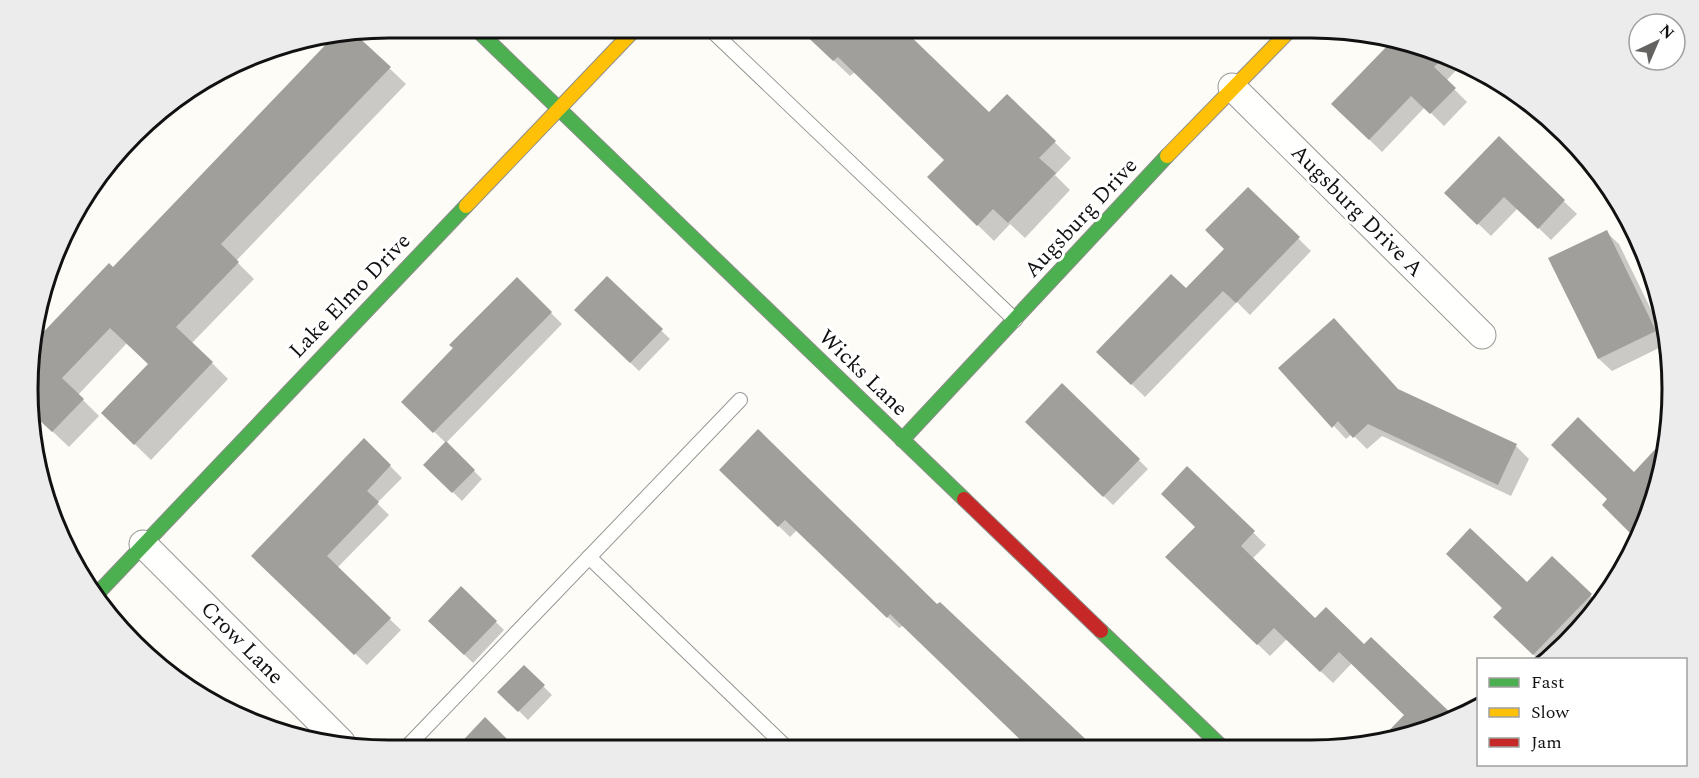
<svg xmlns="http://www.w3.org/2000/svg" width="1699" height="778" font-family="Spectral,serif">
<rect width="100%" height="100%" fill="#fdfcf7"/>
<!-- shadow -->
<g fill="#0003">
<path d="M 798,27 L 989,114 L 1007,96 L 1071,158 L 1055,175 L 1070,190 L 1025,238 L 1010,224 L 994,241 L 929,177 L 946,160 L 855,72 L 850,76 Z"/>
<path d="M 352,33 L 406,84 L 236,261 L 254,279 L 192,343 L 228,379 L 151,460 L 103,413 L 149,364 L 127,343 L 78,395 L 99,416 L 69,447 L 34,414 L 34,344 L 109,265 L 113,269 L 337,36 Z"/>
<path d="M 1392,43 L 1448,54 L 1462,64 L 1446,81 L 1467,102 L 1444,126 L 1425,107 L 1382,152 L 1333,104 Z"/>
<path d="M 1499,139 L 1577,214 L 1551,240 L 1518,208 L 1491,236 L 1446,193 Z"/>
<path d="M 1248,189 L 1311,251 L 1250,315 L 1237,302 L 1145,397 L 1098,352 L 1186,291 L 1226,249 Z"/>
<path d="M 1606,232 L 1619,244 L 1660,328 L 1663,346 L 1612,371 L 1599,359 L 1550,259 Z"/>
<path d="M 607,278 L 670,339 L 639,371 L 576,310 Z"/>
<path d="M 517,279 L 562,324 L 446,443 L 403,402 Z"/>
<path d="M 1280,368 L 1399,391 L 1516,446 L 1529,459 L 1511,496 L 1382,436 L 1367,449 L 1352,434 L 1346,439 Z"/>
<path d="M 1062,385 L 1148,469 L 1113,505 L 1027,422 Z"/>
<path d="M 364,440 L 402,478 L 377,503 L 389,515 L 337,568 L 401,630 L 367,665 L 254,556 Z"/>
<path d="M 446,443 L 482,479 L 462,501 L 425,465 Z"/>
<path d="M 1187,468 L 1266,545 L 1252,559 L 1315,620 L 1364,646 L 1456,719 L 1380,742 L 1406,716 L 1352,663 L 1333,683 L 1287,639 L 1270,656 L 1179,569 L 1196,527 Z"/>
<path d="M 721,470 L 938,606 L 899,628 L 797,530 L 790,537 Z"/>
<path d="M 1552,558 L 1600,605 L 1547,660 L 1539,660 L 1495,617 Z"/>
<path d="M 461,588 L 504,630 L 473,663 L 430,621 Z"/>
<path d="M 156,660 L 168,672 L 153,663 Z"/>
<path d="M 524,667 L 552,695 L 528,720 L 500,692 Z"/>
</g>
<!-- building -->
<g fill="#a19f9c">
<path d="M 797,27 L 901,27 L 989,112 L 1007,94 L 1056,141 L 1039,158 L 1056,173 L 1008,223 L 993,209 L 977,226 L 927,177 L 944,160 L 838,57 L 833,61 Z"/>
<path d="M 354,33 L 391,67 L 221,244 L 239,262 L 176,327 L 213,362 L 134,445 L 101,413 L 148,364 L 110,328 L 62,378 L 84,399 L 52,432 L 34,415 L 34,342 L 109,263 L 113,267 L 334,36 Z"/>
<path d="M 1390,43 L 1447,54 L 1434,67 L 1456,88 L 1430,114 L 1411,96 L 1369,140 L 1331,104 Z"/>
<path d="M 1499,136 L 1565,200 L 1538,229 L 1504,197 L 1477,225 L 1444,193 Z"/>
<path d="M 1248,187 L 1300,237 L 1236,303 L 1223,291 L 1131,385 L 1096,352 L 1171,274 L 1186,288 L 1224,249 L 1205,230 Z"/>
<path d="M 1607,230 L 1656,331 L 1598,359 L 1548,258 Z"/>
<path d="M 607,276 L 663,329 L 630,363 L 574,310 Z"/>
<path d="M 517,277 L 552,312 L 433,433 L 401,402 L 453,348 L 449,345 Z"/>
<path d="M 1334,318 L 1398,389 L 1517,444 L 1498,485 L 1368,424 L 1353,438 L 1338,421 L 1332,428 L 1278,368 Z"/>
<path d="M 1062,383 L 1140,459 L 1103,497 L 1025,422 Z"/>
<path d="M 1578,417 L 1634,472 L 1661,443 L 1645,527 L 1637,540 L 1602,505 L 1607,499 L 1551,445 Z"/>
<path d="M 758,429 L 937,604 L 940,602 L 1096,749 L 1030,749 L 890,614 L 887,618 L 785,520 L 778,527 L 719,470 Z"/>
<path d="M 364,438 L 391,465 L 367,491 L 379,502 L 327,556 L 391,618 L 354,655 L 251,556 Z"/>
<path d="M 446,441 L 475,470 L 452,493 L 423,465 Z"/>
<path d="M 1187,466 L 1255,531 L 1241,546 L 1315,618 L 1326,607 L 1364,644 L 1371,637 L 1457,719 L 1449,723 L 1378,742 L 1404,715 L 1339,652 L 1320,672 L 1274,628 L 1257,645 L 1165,557 L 1195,527 L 1161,494 Z"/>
<path d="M 1470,528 L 1527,582 L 1552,556 L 1592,594 L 1533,655 L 1493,617 L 1502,608 L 1446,554 Z"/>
<path d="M 461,586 L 497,621 L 464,655 L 428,621 Z"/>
<path d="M 524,665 L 545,685 L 518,712 L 497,692 Z"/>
<path d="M 485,717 L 519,751 L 453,751 Z"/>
</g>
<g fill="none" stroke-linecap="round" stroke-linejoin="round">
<!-- lane casing -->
<g stroke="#979795" stroke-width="16">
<g id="lane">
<path d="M 708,27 L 1015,320"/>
<path d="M 589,557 L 789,750"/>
<path d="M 403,751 L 740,400"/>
</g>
</g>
<!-- street casing -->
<g stroke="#979795" stroke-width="29">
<g id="street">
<path d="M 1232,87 L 1482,335"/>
<path d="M 143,544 L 341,742"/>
</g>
</g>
<!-- fast casing -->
<g stroke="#8e8d8b" stroke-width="16">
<g id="fast">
<path d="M 474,27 L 964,499"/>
<path d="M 902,440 L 1167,156"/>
<path d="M 96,595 L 466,206"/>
<path d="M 1101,631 L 1223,748"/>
</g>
</g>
<!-- slow casing -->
<g stroke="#8e8d8b" stroke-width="16">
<g id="slow">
<path d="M 1167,156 L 1293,27"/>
<path d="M 466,206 L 637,27"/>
</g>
</g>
<!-- jam casing -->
<g stroke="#8e8d8b" stroke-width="16">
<path id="jam" d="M 964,499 L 1101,631"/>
</g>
<!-- lane -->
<use href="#lane" stroke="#fffffe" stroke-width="14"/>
<!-- street -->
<use href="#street" stroke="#fffffe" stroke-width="27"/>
<!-- fast -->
<use href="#fast" stroke="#4caf50" stroke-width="14"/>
<!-- slow -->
<use href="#slow" stroke="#ffc107" stroke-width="14"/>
<!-- jam -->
<use href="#jam" stroke="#c62828" stroke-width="14"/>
</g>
<g text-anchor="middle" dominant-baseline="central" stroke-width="6" stroke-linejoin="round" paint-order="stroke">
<!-- street labels -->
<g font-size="22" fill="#111" stroke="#fff">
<text transform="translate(1357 211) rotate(45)">Augsburg Drive A</text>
<text transform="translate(1081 218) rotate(-47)">Augsburg Drive</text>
<text transform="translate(350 296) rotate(-46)">Lake Elmo Drive</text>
<text transform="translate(863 373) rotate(44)">Wicks Lane</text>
<text transform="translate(242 643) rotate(45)">Crow Lane</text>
</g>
</g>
<!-- crop -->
<path d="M0 0H1699V778H0ZM389 38H1311A351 351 0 0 1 1662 389V389A351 351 0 0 1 1311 740H389A351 351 0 0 1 38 389V389A351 351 0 0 1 389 38Z" fill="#ececec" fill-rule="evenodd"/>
<path fill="none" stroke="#111" stroke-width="3" d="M389 38H1311A351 351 0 0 1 1662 389V389A351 351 0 0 1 1311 740H389A351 351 0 0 1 38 389V389A351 351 0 0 1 389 38Z"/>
<!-- legend -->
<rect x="1477" y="658" width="210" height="108" fill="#ffffff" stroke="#a0a0a0" stroke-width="1.5"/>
<rect x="1489" y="678" width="30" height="9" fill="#4caf50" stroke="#a0a0a0" stroke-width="1.5"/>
<text x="1531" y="688" font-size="18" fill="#111111">Fast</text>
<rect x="1489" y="708" width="30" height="9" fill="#ffc107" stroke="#a0a0a0" stroke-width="1.5"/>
<text x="1531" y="718" font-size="18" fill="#111111">Slow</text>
<rect x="1489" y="738" width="30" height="9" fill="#c62828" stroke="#a0a0a0" stroke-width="1.5"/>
<text x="1531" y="748" font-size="18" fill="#111111">Jam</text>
<!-- north arrow -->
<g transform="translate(1657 42) rotate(44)"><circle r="28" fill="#ffffff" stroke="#a0a0a0" stroke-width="1.5"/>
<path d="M0-4.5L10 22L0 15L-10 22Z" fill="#646362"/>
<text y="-9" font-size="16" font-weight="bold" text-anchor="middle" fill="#111111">N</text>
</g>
</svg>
